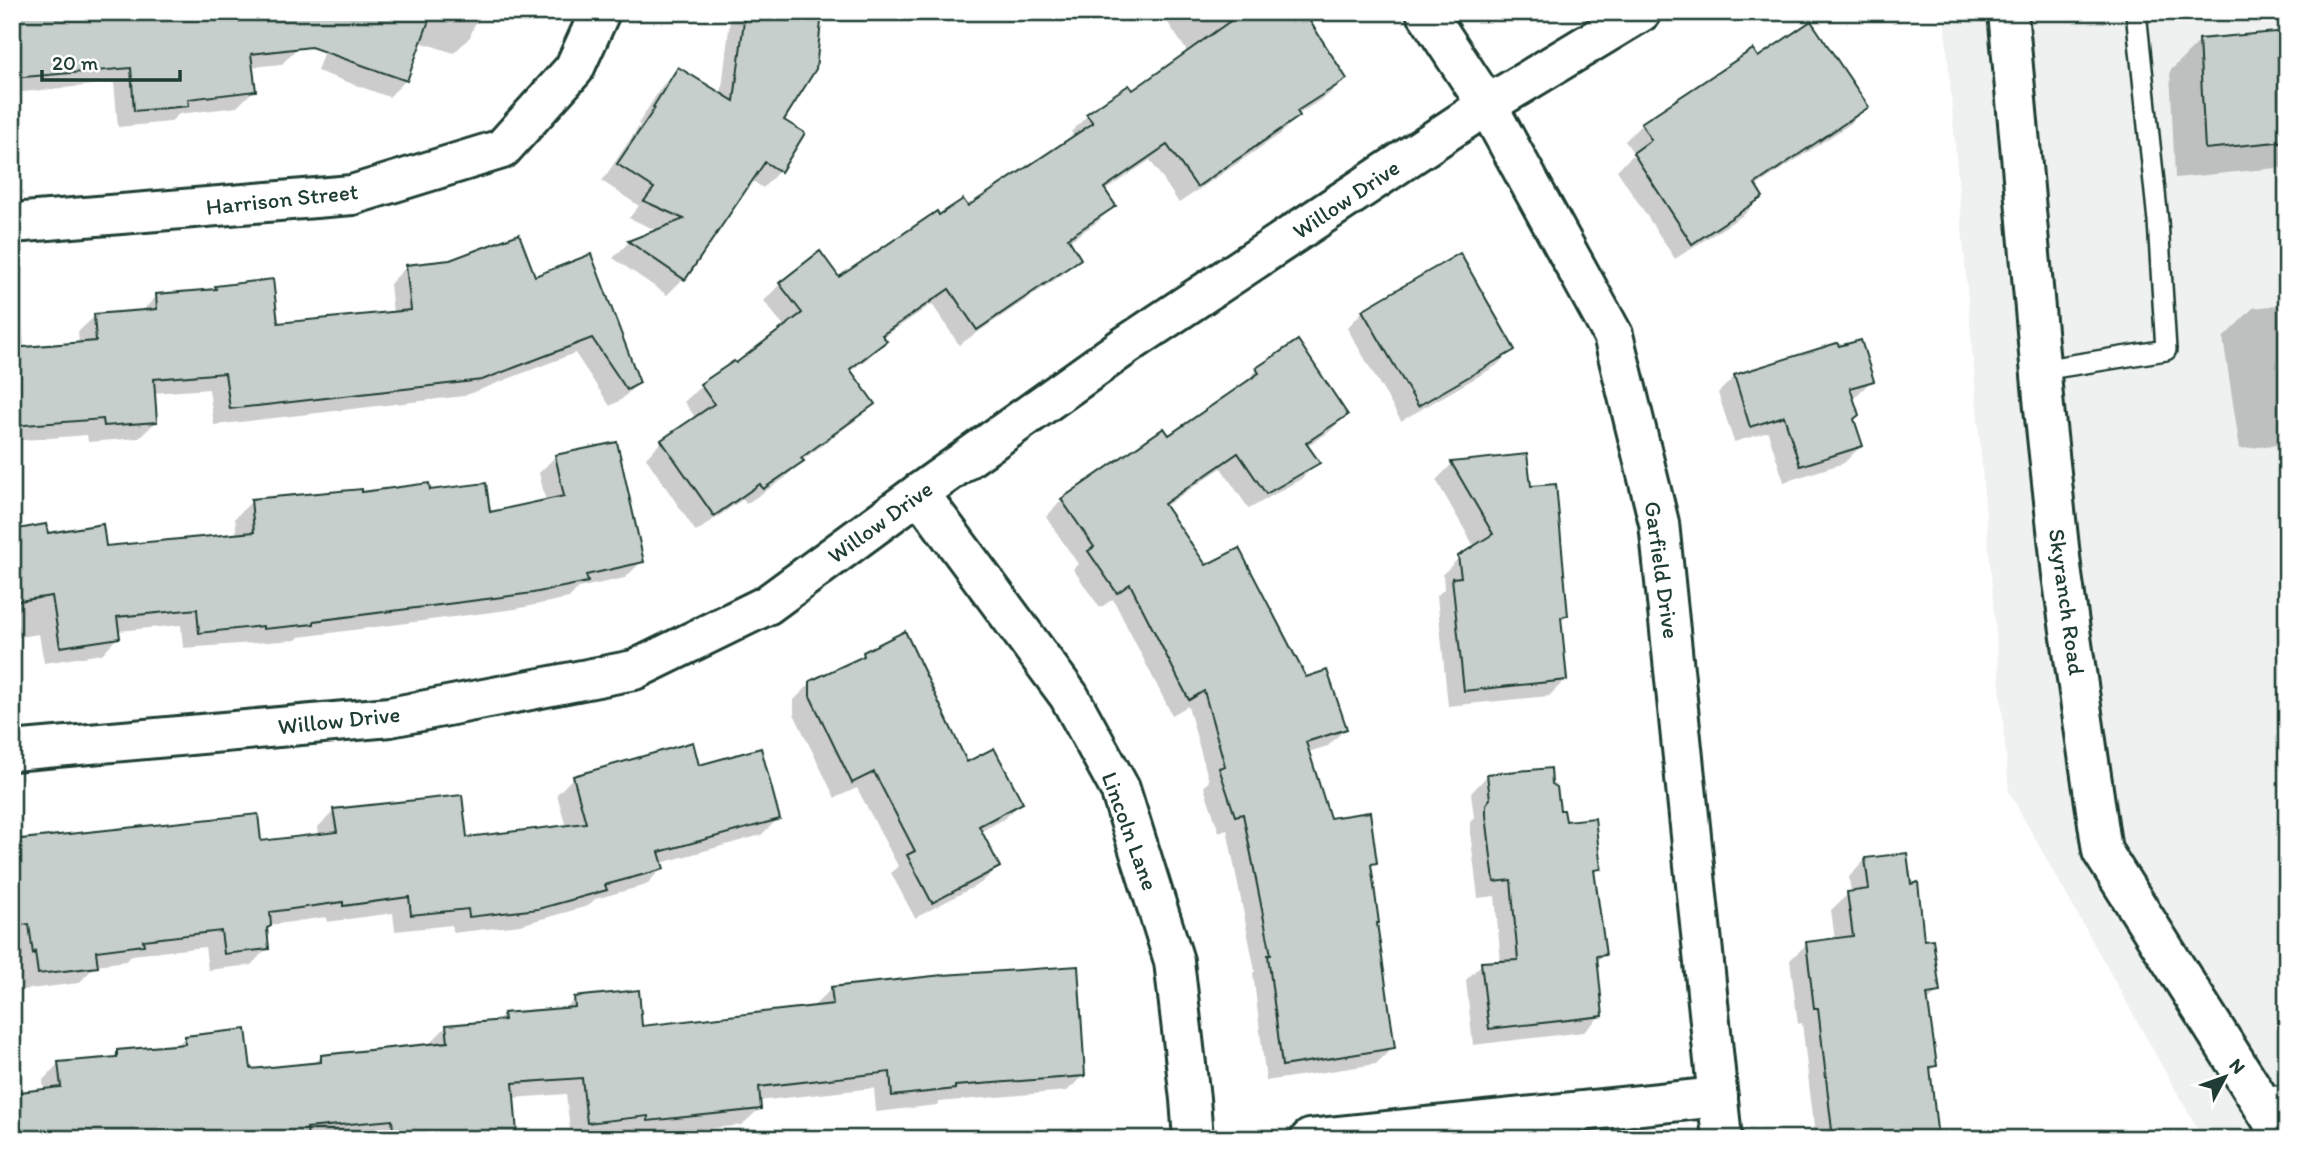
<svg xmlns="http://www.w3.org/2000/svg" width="2299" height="1151" font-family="Itim,sans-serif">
<rect width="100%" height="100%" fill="#fff"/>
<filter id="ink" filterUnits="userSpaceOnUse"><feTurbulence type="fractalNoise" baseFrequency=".0143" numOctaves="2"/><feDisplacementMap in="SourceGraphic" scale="14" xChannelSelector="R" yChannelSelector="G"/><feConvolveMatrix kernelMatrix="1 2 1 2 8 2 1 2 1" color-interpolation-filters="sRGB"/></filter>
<g filter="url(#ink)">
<!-- built -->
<path fill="#eef1f0" d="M 1944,12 L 2287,12 L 2287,1139 L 2203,1139 L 2009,792 Z"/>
<!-- shadow -->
<g fill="#0003">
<path d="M 12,12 L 298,47 L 282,64 L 251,67 L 254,90 L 237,107 L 179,114 L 170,122 L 118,127 L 114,83 L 12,93 Z"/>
<path d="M 337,12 L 479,12 L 470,37 L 454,53 L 420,42 L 406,80 L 389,97 L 317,71 Z"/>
<path d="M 731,12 L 820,12 L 782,121 L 803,134 L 779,171 L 763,188 L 751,180 L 683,279 L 667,295 L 613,258 L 629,242 L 658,231 L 629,218 L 639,206 L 602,181 L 640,125 L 638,124 L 662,86 L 678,69 L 721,96 Z"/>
<path d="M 1161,12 L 1302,12 L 1345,79 L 1328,95 L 1297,115 L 1282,133 L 1179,203 L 1150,160 L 1104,191 L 1114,206 L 1097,222 L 1068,242 L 1079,258 L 1062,275 L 959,345 L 932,304 L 882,338 L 885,341 L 868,358 L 849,372 L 872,403 L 856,420 L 801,461 L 785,478 L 746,504 L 743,499 L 696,532 L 646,458 L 662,441 L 696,418 L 684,402 L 701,386 L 734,363 L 735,365 L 785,328 L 764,301 L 780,284 L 839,279 L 939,218 L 967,208 L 1075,137 L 1071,132 L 1087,116 L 1132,93 L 1188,53 Z"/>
<path d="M 2287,33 L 2287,167 L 2175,178 L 2170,71 L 2200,41 Z"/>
<path d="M 1753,52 L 1758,59 L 1866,107 L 1850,124 L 1755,187 L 1761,197 L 1745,214 L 1675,259 L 1617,170 L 1634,154 L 1625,141 L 1642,124 Z"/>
<path d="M 406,267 L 534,278 L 638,383 L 621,400 L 610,406 L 575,353 L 464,396 L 214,425 L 209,389 L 153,393 L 156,422 L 139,438 L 88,442 L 87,435 L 12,441 L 12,307 L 21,307 L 24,349 L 79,344 L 78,332 L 95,316 L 141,312 L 157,296 L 212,291 L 216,288 L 276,325 L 393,313 L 390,284 Z"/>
<path d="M 2287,304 L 2287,444 L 2240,449 L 2223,338 L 2253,308 Z"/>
<path d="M 1363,311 L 1513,349 L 1496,366 L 1401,421 L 1347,328 Z"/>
<path d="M 1257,370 L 1346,415 L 1329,432 L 1307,446 L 1317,463 L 1301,479 L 1249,509 L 1221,468 L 1164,507 L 1205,567 L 1305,679 L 1345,729 L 1328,746 L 1308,752 L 1329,820 L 1375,862 L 1370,868 L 1375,924 L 1393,1047 L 1376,1064 L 1266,1081 L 1253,973 L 1255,971 L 1227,829 L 1219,832 L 1204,787 L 1209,781 L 1188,706 L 1172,715 L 1113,599 L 1100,608 L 1073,569 L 1078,564 L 1046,517 L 1062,500 L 1168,437 L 1241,386 Z"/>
<path d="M 1735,376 L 1872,380 L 1855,397 L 1851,398 L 1852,419 L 1861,446 L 1844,463 L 1784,482 L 1768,432 L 1734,442 L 1718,393 Z"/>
<path d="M 556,456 L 642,561 L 625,578 L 578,588 L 569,598 L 515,609 L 299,637 L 296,640 L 183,648 L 181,625 L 118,631 L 118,637 L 102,654 L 44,663 L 39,634 L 12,638 L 12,531 L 46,535 L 105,548 L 237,536 L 235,518 L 252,501 L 361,494 L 428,492 L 489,514 L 546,502 L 539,473 Z"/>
<path d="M 1526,456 L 1529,488 L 1567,616 L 1560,622 L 1565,680 L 1549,696 L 1448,706 L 1437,596 L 1444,589 L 1443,574 L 1460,557 L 1475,548 L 1436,480 L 1452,464 Z"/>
<path d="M 864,653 L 966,764 L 1021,803 L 1004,819 L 980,832 L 998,867 L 981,883 L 915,918 L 891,873 L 898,866 L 857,788 L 835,798 L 794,714 L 794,700 L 811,683 L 856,662 Z"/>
<path d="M 698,767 L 778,819 L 761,835 L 661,863 L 662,868 L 646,885 L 595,899 L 588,906 L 520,925 L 453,933 L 452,925 L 395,931 L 393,913 L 327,922 L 326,917 L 270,925 L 266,930 L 267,948 L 251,965 L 208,970 L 205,947 L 132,955 L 126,961 L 96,965 L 79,983 L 22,990 L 19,967 L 12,971 L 12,842 L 260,843 L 319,836 L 318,827 L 334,811 L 466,839 L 566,827 L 557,794 L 574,777 Z"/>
<path d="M 1487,776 L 1550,785 L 1558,812 L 1564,823 L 1599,868 L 1593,874 L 1604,954 L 1596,962 L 1601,1015 L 1584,1032 L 1473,1045 L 1466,980 L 1482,964 L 1501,963 L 1495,896 L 1478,898 L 1470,832 L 1470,822 L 1474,818 L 1471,793 Z"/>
<path d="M 1865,860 L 1909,886 L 1923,942 L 1938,991 L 1926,1003 L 1935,1066 L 1929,1072 L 1936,1139 L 1809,1139 L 1808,1132 L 1814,1127 L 1802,1023 L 1798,1024 L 1790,960 L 1807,944 L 1835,940 L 1831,910 L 1848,894 L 1851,893 L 1849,877 Z"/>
<path d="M 832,988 L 1084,1075 L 1067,1091 L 939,1102 L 937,1105 L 876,1112 L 874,1088 L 758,1101 L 759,1109 L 742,1125 L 632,1137 L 632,1132 L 571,1139 L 566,1094 L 513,1098 L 515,1134 L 510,1139 L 377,1139 L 376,1135 L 343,1139 L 48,1139 L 43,1080 L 59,1063 L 111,1059 L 118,1052 L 176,1047 L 185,1037 L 249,1071 L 314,1064 L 321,1057 L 431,1046 L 430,1043 L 447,1026 L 496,1023 L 504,1014 L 564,1009 L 575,999 L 641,1028 L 815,1008 L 815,1005 Z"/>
</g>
<!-- building -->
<g fill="#c7cfcc" stroke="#1f3d34" stroke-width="2">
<path d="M 12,12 L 432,12 L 407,81 L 311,47 L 251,54 L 256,91 L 188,99 L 189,106 L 134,111 L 131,68 L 12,78 Z"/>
<path d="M 745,12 L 822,12 L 816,69 L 784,120 L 805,133 L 781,172 L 765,162 L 685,280 L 628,241 L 684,219 L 644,201 L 654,188 L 617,164 L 655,108 L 653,107 L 678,67 L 734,101 Z"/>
<path d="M 1243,12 L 1304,12 L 1347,79 L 1297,111 L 1300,116 L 1197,187 L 1167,145 L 1104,188 L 1116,206 L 1068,238 L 1081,259 L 977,330 L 949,289 L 882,335 L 887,341 L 850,369 L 875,404 L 801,458 L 804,461 L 763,489 L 760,484 L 714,516 L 661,440 L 714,404 L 700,384 L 734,361 L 736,363 L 802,313 L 779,283 L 820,251 L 839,277 L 937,211 L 939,215 L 963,199 L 968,206 L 1093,123 L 1086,114 L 1106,100 L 1129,85 L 1133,90 Z"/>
<path d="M 1811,21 L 1869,107 L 1755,184 L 1763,197 L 1692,244 L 1633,153 L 1651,140 L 1641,123 L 1753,49 L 1758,57 Z"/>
<path d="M 2287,31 L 2287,141 L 2205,149 L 2199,39 Z"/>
<path d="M 519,234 L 535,276 L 591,254 L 640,383 L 627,390 L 592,338 L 482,380 L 230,409 L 225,373 L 154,379 L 157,422 L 104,426 L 103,419 L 12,426 L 12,348 L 96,341 L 94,314 L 157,309 L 156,294 L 216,289 L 215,286 L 273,279 L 278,323 L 411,310 L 406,265 L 450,260 Z"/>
<path d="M 1460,253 L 1515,350 L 1418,406 L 1362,310 Z"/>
<path d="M 1298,340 L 1348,415 L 1306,443 L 1320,463 L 1266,494 L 1238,453 L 1164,504 L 1206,565 L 1239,548 L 1306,677 L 1327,670 L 1347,729 L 1306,742 L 1330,818 L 1370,812 L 1377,863 L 1371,864 L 1379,923 L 1377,923 L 1395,1048 L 1282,1066 L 1268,955 L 1271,955 L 1243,814 L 1235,816 L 1219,768 L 1225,766 L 1204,691 L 1189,700 L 1130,584 L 1117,593 L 1088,551 L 1094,547 L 1061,499 L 1164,428 L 1169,435 L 1259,373 L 1256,368 Z"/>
<path d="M 1861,340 L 1874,381 L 1850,388 L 1859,415 L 1854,419 L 1863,446 L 1800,466 L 1784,416 L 1750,427 L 1734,375 L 1837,343 L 1839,346 Z"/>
<path d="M 617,442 L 644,562 L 586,575 L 588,582 L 533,593 L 314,621 L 314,624 L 263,629 L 263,626 L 199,633 L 197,609 L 117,617 L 120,638 L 60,647 L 52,596 L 12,602 L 12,530 L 46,524 L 48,533 L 103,524 L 106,546 L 254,532 L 251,499 L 362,489 L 362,492 L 429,483 L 430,490 L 486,483 L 490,512 L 564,496 L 555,455 Z"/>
<path d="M 1527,454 L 1531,486 L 1556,484 L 1568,616 L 1561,617 L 1567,680 L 1464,691 L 1452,578 L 1461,577 L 1458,556 L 1493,534 L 1451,462 Z"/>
<path d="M 905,631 L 967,762 L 994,748 L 1023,803 L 979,826 L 1000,867 L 932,903 L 907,855 L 915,851 L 874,772 L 852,783 L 810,696 L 810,681 L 864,656 L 863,652 Z"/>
<path d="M 693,742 L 699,765 L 761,748 L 780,819 L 659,852 L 664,869 L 605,885 L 607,890 L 538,909 L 469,917 L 468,909 L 411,915 L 409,897 L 343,906 L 343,902 L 270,912 L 271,926 L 267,928 L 269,949 L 224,954 L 221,931 L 143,940 L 144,945 L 96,951 L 98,967 L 38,974 L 35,952 L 33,954 L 29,924 L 12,926 L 12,840 L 258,814 L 261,841 L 337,832 L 333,809 L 462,795 L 467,837 L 586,823 L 573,776 Z"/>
<path d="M 1551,768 L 1552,784 L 1557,787 L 1560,810 L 1564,810 L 1566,821 L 1595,818 L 1601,869 L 1594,870 L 1606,955 L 1597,956 L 1603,1016 L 1489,1029 L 1481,962 L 1518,960 L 1511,880 L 1494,882 L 1486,815 L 1486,804 L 1490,799 L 1487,774 Z"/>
<path d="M 1907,853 L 1911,884 L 1918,882 L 1924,940 L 1933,939 L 1940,992 L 1927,994 L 1937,1066 L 1930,1067 L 1938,1139 L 1833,1139 L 1818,1008 L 1814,1008 L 1806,942 L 1853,936 L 1847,892 L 1869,889 L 1865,858 Z"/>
<path d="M 1078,966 L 1085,1076 L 955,1086 L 955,1089 L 892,1096 L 890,1072 L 759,1087 L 761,1109 L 648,1121 L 648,1116 L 587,1123 L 582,1078 L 513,1083 L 517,1134 L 454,1139 L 394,1139 L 392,1120 L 307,1128 L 308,1139 L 12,1139 L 12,1093 L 61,1087 L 58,1062 L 117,1057 L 117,1050 L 185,1044 L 185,1036 L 246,1029 L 251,1069 L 321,1062 L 321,1055 L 448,1042 L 446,1025 L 504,1020 L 503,1013 L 575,1007 L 574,997 L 639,990 L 642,1026 L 833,1004 L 831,987 L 943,975 Z"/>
</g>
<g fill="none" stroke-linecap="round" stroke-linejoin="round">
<!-- lane casing -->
<g stroke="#1f3d34" stroke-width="24">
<g id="lane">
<path d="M 2041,370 L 2166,350 L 2158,221 L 2136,12"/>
<path d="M 2257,1098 L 2287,1095"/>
</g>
</g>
<!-- street casing -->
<g stroke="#1f3d34" stroke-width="44">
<g id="street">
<path d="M 1426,12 L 1487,105 L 1613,335 L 1659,523 L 1722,1139"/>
<path d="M 2008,12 L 2044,408 L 2062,575 L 2102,851 L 2284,1139"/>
<path d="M 12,223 L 352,195 L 502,149 L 574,69 L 600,12"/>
<path d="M 919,493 L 1069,696 L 1120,789 L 1174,961 L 1190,1099 L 1193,1139"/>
<path d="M 12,751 L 390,717 L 634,670 L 767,605 L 919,493 L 1125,346 L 1487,105 L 1641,12"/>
<path d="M 1310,1139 L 1718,1097"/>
</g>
</g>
<!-- lane -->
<use href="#lane" stroke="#fff" stroke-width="19"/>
<!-- street -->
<use href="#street" stroke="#fff" stroke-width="38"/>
</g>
</g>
<g text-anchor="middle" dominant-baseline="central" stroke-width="6" stroke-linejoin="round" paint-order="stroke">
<!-- street labels -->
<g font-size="23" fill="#1f3d34" stroke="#fff">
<text transform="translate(282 199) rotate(-6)">Harrison Street</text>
<text transform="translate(1346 199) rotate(-34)">Willow Drive</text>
<text transform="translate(880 522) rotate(-36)">Willow Drive</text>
<text transform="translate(1662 570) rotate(82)">Garfield Drive</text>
<text transform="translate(2067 602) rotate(82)">Skyranch Road</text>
<text transform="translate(339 720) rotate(-6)">Willow Drive</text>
<text transform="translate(1130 831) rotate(70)">Lincoln Lane</text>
</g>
</g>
<!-- margin -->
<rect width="2299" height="1151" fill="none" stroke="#fff" stroke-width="42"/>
<rect x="21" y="21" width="2257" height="1109" fill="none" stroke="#1f3d34" stroke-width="2.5" filter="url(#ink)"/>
<!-- north arrow -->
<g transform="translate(2225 1077) rotate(49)" stroke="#ffffff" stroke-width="5" paint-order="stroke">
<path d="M0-5L12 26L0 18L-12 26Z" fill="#1f3d34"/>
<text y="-10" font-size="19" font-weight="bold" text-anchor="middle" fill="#1f3d34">N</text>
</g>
<!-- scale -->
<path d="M42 70v10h138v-10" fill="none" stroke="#1f3d34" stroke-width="3.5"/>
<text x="52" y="70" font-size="21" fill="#1f3d34" stroke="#ffffff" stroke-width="5" paint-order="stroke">20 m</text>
</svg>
